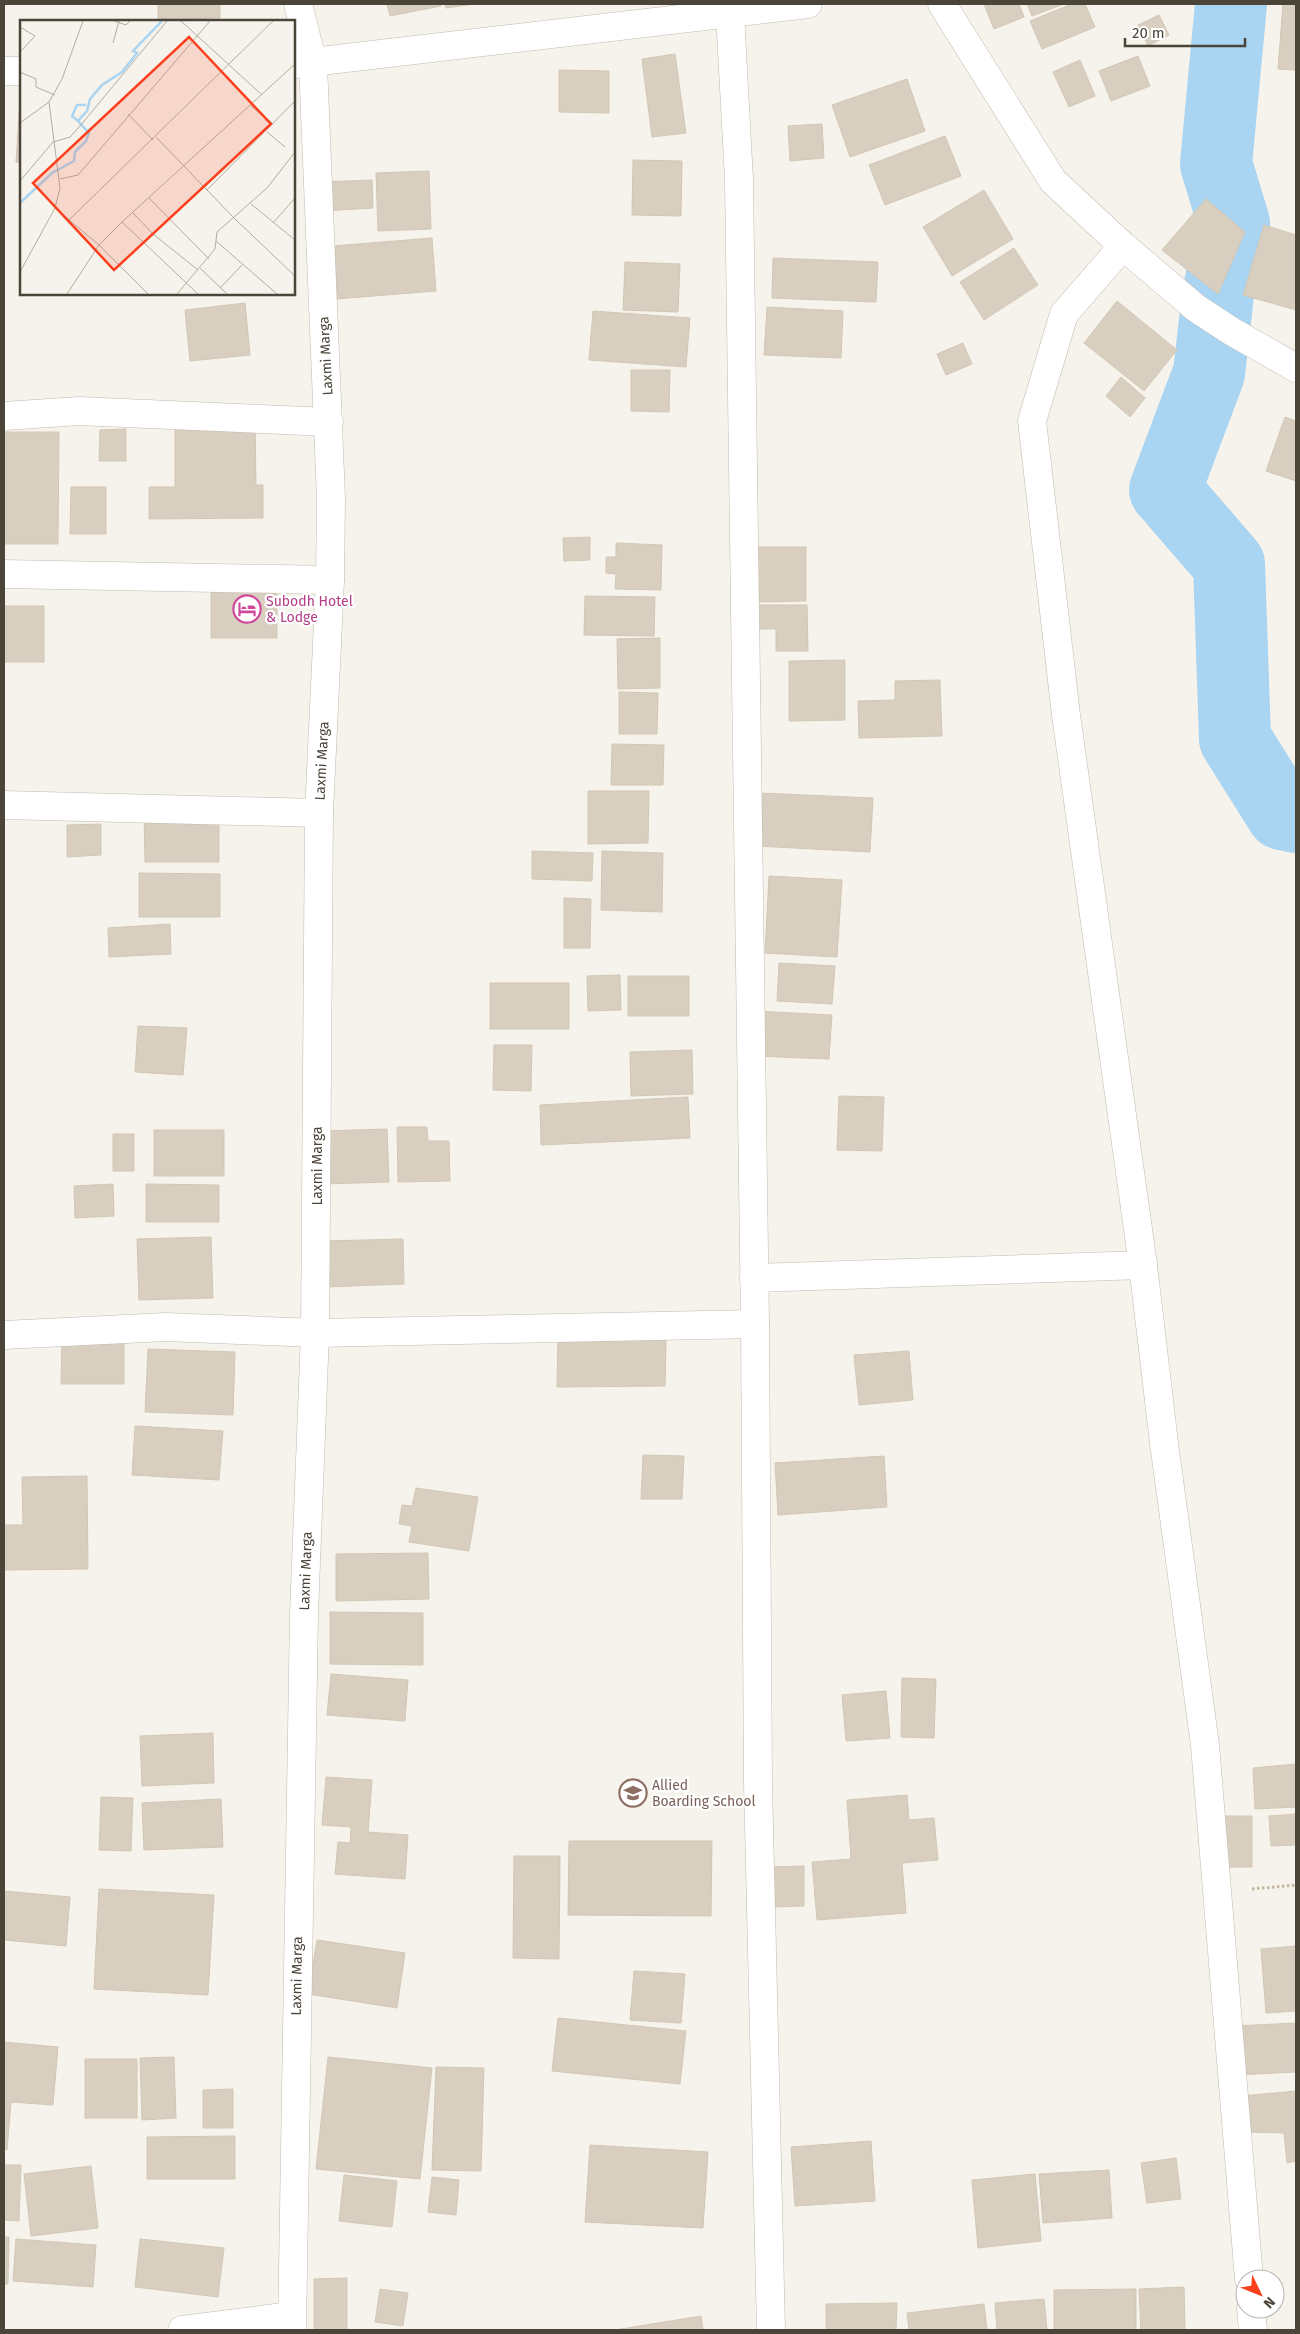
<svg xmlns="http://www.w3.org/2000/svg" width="1300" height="2334" font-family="'Fira Sans',sans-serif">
<rect width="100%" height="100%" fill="#f6f3ec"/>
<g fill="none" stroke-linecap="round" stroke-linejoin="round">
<!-- river -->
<path stroke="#a9d4f2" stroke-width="72" d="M 1231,4 L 1216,164 L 1234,223 L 1218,294 L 1209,373 L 1165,490 L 1229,564 L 1235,739 L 1282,814 L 1296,817"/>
</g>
<!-- building -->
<g fill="#d8cfc1" stroke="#d3c7b4">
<path d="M 158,4 L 220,4 L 220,18 L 158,19 Z"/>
<path d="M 387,4 L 440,4 L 441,6 L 390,16 Z"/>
<path d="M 445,4 L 474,4 L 446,8 Z"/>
<path d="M 984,4 L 1019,4 L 1024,17 L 994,29 Z"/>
<path d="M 1027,4 L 1064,4 L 1032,16 Z"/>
<path d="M 1072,4 L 1085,4 L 1095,27 L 1042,49 L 1030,21 Z"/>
<path d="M 1283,4 L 1296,4 L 1296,70 L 1278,69 Z"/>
<path d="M 1159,15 L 1169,35 L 1148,46 L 1138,25 Z"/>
<path d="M 675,54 L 686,133 L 652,137 L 642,59 Z"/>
<path d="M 1138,56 L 1150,86 L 1111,101 L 1099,71 Z"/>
<path d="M 1080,60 L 1095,96 L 1069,107 L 1053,72 Z"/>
<path d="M 559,70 L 609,71 L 609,113 L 559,112 Z"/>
<path d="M 907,79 L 925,131 L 850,157 L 832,105 Z"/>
<path d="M 20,99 L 21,99 L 21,163 L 16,162 Z"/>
<path d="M 822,124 L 824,158 L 790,161 L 788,126 Z"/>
<path d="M 945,136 L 961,176 L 885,205 L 869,165 Z"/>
<path d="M 633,160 L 682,161 L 681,216 L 632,215 Z"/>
<path d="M 429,171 L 431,229 L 378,231 L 376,173 Z"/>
<path d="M 372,180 L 373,208 L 323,211 L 321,182 Z"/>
<path d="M 984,190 L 1013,239 L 952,276 L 923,227 Z"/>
<path d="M 1206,199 L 1245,232 L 1218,294 L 1162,250 Z"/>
<path d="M 1264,225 L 1296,235 L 1296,310 L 1243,295 Z"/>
<path d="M 432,238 L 436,291 L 336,299 L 332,246 Z"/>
<path d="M 1014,248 L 1038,285 L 984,320 L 960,282 Z"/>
<path d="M 773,258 L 878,262 L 876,302 L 772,298 Z"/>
<path d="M 625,262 L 680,264 L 678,312 L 623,310 Z"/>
<path d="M 1117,301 L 1177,350 L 1144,391 L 1084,343 Z"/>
<path d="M 245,303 L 250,355 L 190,361 L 185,310 Z"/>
<path d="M 767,307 L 843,311 L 841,358 L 764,355 Z"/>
<path d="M 593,311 L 690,318 L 686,367 L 589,360 Z"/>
<path d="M 963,343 L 972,364 L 946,375 L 937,354 Z"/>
<path d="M 631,370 L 670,370 L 669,412 L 631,411 Z"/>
<path d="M 1121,377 L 1145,398 L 1130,417 L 1106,396 Z"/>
<path d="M 1285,417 L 1296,421 L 1296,481 L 1266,471 Z"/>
<path d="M 255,423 L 256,485 L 263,485 L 263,518 L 149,519 L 149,487 L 175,487 L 175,424 Z"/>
<path d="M 126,429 L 126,461 L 99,461 L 100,430 Z"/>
<path d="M 4,432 L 59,432 L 58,544 L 4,544 Z"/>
<path d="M 71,487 L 106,487 L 106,534 L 70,534 Z"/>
<path d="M 590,537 L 590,560 L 564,561 L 563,538 Z"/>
<path d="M 616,543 L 662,545 L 661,590 L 615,589 L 616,574 L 606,573 L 606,557 L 616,557 Z"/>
<path d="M 758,547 L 806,547 L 806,601 L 758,602 Z"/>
<rect x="211" y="583" width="66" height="55"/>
<path d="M 585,596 L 655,597 L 654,636 L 584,635 Z"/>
<path d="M 751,605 L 807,605 L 808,651 L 776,651 L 776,629 L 751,629 Z"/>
<rect x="4" y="606" width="40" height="56"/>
<path d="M 660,638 L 660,688 L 618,689 L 617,639 Z"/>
<path d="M 845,660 L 845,720 L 789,721 L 789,661 Z"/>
<path d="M 940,680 L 942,736 L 859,738 L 858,701 L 895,700 L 895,681 Z"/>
<path d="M 619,692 L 658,693 L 657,734 L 619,734 Z"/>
<path d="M 612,744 L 664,745 L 663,785 L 611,785 Z"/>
<path d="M 588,791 L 649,791 L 648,843 L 588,844 Z"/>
<path d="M 759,793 L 873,798 L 870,852 L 756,846 Z"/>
<path d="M 144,813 L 219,817 L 219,862 L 145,862 Z"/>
<path d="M 101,824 L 101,855 L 67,857 L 67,825 Z"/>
<path d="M 532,851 L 593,853 L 592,881 L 532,879 Z"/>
<path d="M 602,851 L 663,853 L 662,912 L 601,910 Z"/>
<path d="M 139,873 L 220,874 L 220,917 L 139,917 Z"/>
<path d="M 769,876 L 842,880 L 837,957 L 765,953 Z"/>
<path d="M 564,898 L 591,899 L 590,948 L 564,948 Z"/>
<path d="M 170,924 L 171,954 L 109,957 L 108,928 Z"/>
<path d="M 779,963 L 835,966 L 832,1004 L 777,1001 Z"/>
<path d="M 620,975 L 621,1010 L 588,1011 L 587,976 Z"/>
<rect x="628" y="976" width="61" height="40"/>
<rect x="490" y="983" width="79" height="46"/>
<path d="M 753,1011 L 832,1015 L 829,1059 L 753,1056 Z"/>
<path d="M 138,1026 L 187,1028 L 183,1075 L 135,1072 Z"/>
<path d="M 494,1045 L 532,1045 L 531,1091 L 493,1090 Z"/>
<path d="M 692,1050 L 693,1094 L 631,1096 L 630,1052 Z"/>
<path d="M 839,1096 L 884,1097 L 882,1151 L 837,1150 Z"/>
<path d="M 688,1097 L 690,1138 L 541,1145 L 540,1105 Z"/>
<path d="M 397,1127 L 427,1127 L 428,1141 L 449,1141 L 450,1181 L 398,1182 Z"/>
<path d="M 387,1129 L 389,1182 L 322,1184 L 321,1131 Z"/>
<rect x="154" y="1130" width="70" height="46"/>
<rect x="113" y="1134" width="21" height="37"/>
<path d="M 113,1184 L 114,1216 L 75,1218 L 74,1186 Z"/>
<path d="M 146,1184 L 219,1185 L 219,1222 L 146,1222 Z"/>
<path d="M 211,1237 L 213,1298 L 139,1300 L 137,1239 Z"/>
<path d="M 403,1239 L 404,1284 L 325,1287 L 324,1241 Z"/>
<path d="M 62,1338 L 124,1338 L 124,1384 L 61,1384 Z"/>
<path d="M 558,1339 L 666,1339 L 665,1386 L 557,1387 Z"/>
<path d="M 148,1349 L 235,1352 L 233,1415 L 145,1412 Z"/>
<path d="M 909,1351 L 913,1400 L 859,1405 L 854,1355 Z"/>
<path d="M 135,1426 L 223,1431 L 219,1480 L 132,1475 Z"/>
<path d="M 643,1455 L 684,1456 L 682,1499 L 641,1499 Z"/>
<path d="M 884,1456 L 887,1507 L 778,1515 L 775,1463 Z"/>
<path d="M 87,1476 L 88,1569 L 4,1570 L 4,1525 L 23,1525 L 22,1477 Z"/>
<path d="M 416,1488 L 478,1497 L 469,1551 L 409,1542 L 412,1526 L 399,1524 L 402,1505 L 412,1506 Z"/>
<path d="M 428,1553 L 429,1599 L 336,1601 L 336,1554 Z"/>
<path d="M 330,1612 L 423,1613 L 423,1665 L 330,1664 Z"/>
<path d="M 331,1674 L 408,1680 L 405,1721 L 327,1715 Z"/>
<path d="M 902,1678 L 936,1679 L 934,1738 L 901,1737 Z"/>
<path d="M 886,1691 L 890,1738 L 846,1741 L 842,1695 Z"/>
<path d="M 213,1733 L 214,1783 L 142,1786 L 140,1736 Z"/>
<path d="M 1296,1764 L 1296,1807 L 1255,1809 L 1253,1768 Z"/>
<path d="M 326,1777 L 372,1780 L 368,1832 L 408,1835 L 405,1879 L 335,1874 L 338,1842 L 350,1843 L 351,1827 L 322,1825 Z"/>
<path d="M 907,1795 L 909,1820 L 934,1818 L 938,1860 L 902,1863 L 906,1913 L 817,1920 L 812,1862 L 851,1859 L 847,1800 Z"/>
<path d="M 101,1797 L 133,1798 L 131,1851 L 99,1850 Z"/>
<path d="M 221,1799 L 223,1847 L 144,1850 L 142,1803 Z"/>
<path d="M 1296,1814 L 1296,1845 L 1271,1846 L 1269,1816 Z"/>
<rect x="1221" y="1816" width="31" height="51"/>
<path d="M 569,1841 L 712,1841 L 711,1916 L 568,1915 Z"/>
<path d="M 514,1856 L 560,1856 L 559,1959 L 513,1958 Z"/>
<path d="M 804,1866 L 804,1906 L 771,1907 L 771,1867 Z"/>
<path d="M 99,1889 L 214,1895 L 208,1995 L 94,1989 Z"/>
<path d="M 4,1891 L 70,1897 L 66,1946 L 4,1940 Z"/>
<path d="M 317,1940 L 405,1953 L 397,2008 L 308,1994 Z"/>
<path d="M 1296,1946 L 1296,2011 L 1266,2013 L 1261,1949 Z"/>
<path d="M 634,1971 L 685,1974 L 681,2023 L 630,2020 Z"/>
<path d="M 558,2018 L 686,2031 L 680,2084 L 552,2071 Z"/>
<path d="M 1296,2023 L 1296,2072 L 1235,2075 L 1233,2026 Z"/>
<path d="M 4,2042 L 58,2047 L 53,2105 L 11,2102 L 7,2150 L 4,2149 Z"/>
<path d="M 174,2057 L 176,2118 L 142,2120 L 140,2058 Z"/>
<path d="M 328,2057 L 432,2068 L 420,2179 L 316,2169 Z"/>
<rect x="85" y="2059" width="52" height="59"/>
<path d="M 436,2067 L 484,2068 L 481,2171 L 432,2170 Z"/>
<path d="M 233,2089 L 233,2128 L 203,2128 L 203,2090 Z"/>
<path d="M 1296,2091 L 1296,2161 L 1287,2163 L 1284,2133 L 1245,2132 L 1242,2096 Z"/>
<path d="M 235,2136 L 235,2179 L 147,2179 L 147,2137 Z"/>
<path d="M 871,2141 L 875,2201 L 795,2206 L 791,2147 Z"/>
<path d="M 590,2145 L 708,2152 L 703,2228 L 585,2222 Z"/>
<path d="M 1176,2158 L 1181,2199 L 1147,2203 L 1141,2163 Z"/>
<path d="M 4,2165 L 21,2165 L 19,2221 L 4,2220 Z"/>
<path d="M 91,2166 L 98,2228 L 31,2236 L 24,2174 Z"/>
<path d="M 1109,2170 L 1112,2218 L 1043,2223 L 1039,2174 Z"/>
<path d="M 1035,2174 L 1041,2241 L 978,2248 L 972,2180 Z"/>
<path d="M 344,2175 L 397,2181 L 392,2227 L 339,2221 Z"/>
<path d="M 432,2177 L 459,2180 L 456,2215 L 428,2212 Z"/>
<path d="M 4,2237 L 9,2237 L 8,2284 L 4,2284 Z"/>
<path d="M 16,2239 L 96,2245 L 93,2287 L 13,2281 Z"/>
<path d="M 140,2239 L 224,2248 L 218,2297 L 135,2287 Z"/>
<path d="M 347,2278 L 347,2330 L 314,2330 L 314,2279 Z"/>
<path d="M 1184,2287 L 1185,2330 L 1141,2330 L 1139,2289 Z"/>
<path d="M 380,2289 L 408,2293 L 403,2326 L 375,2322 Z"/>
<path d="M 1136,2289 L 1136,2330 L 1054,2330 L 1054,2290 Z"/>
<path d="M 1044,2299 L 1047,2330 L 997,2330 L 995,2303 Z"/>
<path d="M 897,2303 L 896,2330 L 826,2330 L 826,2304 Z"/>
<path d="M 984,2304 L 987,2330 L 909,2330 L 907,2313 Z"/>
<path d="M 701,2316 L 703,2330 L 615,2330 Z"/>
</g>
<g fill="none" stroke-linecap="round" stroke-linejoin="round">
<!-- minor casing -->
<g stroke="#c2bbae" stroke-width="29">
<g id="minor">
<path d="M 942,4 L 1053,181 L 1123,246 L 1196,308 L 1231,331 L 1296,368"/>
<path d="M 730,14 L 739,180 L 755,1324 L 758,1782 L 771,2330"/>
<path d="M 295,64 L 808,4"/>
<path d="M 4,71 L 21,71"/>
<path d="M 1123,246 L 1064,314 L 1032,421 L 1066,715 L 1143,1265 L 1164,1443 L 1205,1745 L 1249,2279"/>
<path d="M 4,416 L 79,411 L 329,422"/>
<path d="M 4,574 L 330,580"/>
<path d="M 4,805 L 319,813"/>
<path d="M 754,1278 L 1143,1265"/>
<path d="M 4,1335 L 166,1327 L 315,1333 L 755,1324"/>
<path d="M 1251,2309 L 1253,2330"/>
<path d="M 182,2330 L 291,2316"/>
<path d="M 292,2330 L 304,1614 L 315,1333 L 319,813 L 330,580 L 331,498 L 313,64 L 298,4"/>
</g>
</g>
<!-- path -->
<path stroke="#c4b79f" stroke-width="3" stroke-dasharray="2.5 2.5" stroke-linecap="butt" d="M 1252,1889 L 1296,1885"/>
<!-- minor -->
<use href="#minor" stroke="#fff" stroke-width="28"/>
</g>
<!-- icons -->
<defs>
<g id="hotel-ring" transform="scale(1.4375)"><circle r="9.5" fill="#fff" stroke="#d1479c" stroke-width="1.5"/><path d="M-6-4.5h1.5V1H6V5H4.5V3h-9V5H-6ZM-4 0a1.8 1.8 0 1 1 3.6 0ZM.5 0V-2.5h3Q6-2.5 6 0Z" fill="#d1479c"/></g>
<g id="school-ring" transform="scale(1.4375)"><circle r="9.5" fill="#fff" stroke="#8d6e63" stroke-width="1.5"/><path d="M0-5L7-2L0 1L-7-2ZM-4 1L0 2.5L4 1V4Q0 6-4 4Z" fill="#8d6e63"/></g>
</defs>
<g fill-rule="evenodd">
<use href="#hotel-ring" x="247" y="609"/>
<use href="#school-ring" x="633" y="1793"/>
</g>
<g text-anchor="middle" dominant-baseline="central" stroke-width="4.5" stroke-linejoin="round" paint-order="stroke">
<!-- street labels -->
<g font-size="14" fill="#4b4439" stroke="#fff">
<text transform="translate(326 356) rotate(-93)">Laxmi Marga</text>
<text transform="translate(322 761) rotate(-87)">Laxmi Marga</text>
<text transform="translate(317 1166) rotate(-90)">Laxmi Marga</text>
<text transform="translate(306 1571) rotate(-88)">Laxmi Marga</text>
<text transform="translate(297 1976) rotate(-89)">Laxmi Marga</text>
</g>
<!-- hotel labels -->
<g font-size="14" fill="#b23c85" stroke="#fff" text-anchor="start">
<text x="266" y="601">Subodh Hotel<tspan x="266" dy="16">&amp; Lodge</tspan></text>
</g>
<!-- education labels -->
<g font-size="14" fill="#785e54" stroke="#fff" text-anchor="start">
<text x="652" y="1785">Allied<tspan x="652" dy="16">Boarding School</tspan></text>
</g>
</g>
<!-- overview -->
<g transform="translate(20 20)">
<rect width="275" height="275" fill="#f6f3ec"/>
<path fill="none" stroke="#a9d4f2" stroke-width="2.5" d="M 58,101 L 52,96 L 57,85 L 66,85M 0,183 L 32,153 L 54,141 L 55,132 L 66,121 L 69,113 L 58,101 L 67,91 L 70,79 L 82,65 L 102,52 L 117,33 L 113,31 L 142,1"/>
<path fill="none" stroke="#b2ada4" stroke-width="1" d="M 94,1 L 106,5 L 110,1M 161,1 L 242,75M 0,7 L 15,16 L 0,32M 93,23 L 99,1M 0,52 L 16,59 L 16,67 L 35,75M 231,86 L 253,104M 108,94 L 133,120M 0,103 L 29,82M 247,112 L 265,127M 136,117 L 214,198 L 275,256M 40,159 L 58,155 L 190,1M 0,161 L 33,122 L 50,117 L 60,106 L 147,1M 187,170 L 275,81M 129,178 L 189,239M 231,184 L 275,220M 35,188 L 79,225 L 128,274M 112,192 L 133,214 L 178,250M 49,200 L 253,1M 102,202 L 178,274M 253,203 L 275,178M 196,221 L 257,274M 180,248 L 207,274M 0,252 L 35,188 L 40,168 L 29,82 L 42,59 L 63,1M 200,268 L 222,245M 47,274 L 79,225 L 102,202 L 275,44M 157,274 L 195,229 L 197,212 L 247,168 L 275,132"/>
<path fill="#fc3f1d" fill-opacity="0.15" stroke="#fc3f1d" stroke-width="2.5" d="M 169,17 L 251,104 L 94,250 L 13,163 Z"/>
<rect width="275" height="275" fill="none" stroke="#4b4439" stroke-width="2.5"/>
</g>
<!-- border -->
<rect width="1300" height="2334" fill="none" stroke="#4b4439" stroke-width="10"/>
<!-- north arrow -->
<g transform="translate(1260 2294) rotate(133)"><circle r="24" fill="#ffffff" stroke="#b7b4b0"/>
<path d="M0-4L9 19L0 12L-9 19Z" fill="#fc3f1d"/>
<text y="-8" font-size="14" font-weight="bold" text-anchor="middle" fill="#4b4439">N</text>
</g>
<!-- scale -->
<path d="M1125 38v8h120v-8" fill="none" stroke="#4b4439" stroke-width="2.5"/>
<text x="1132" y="38" font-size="15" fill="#4b4439" stroke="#ffffff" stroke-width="4" paint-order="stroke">20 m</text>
</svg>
